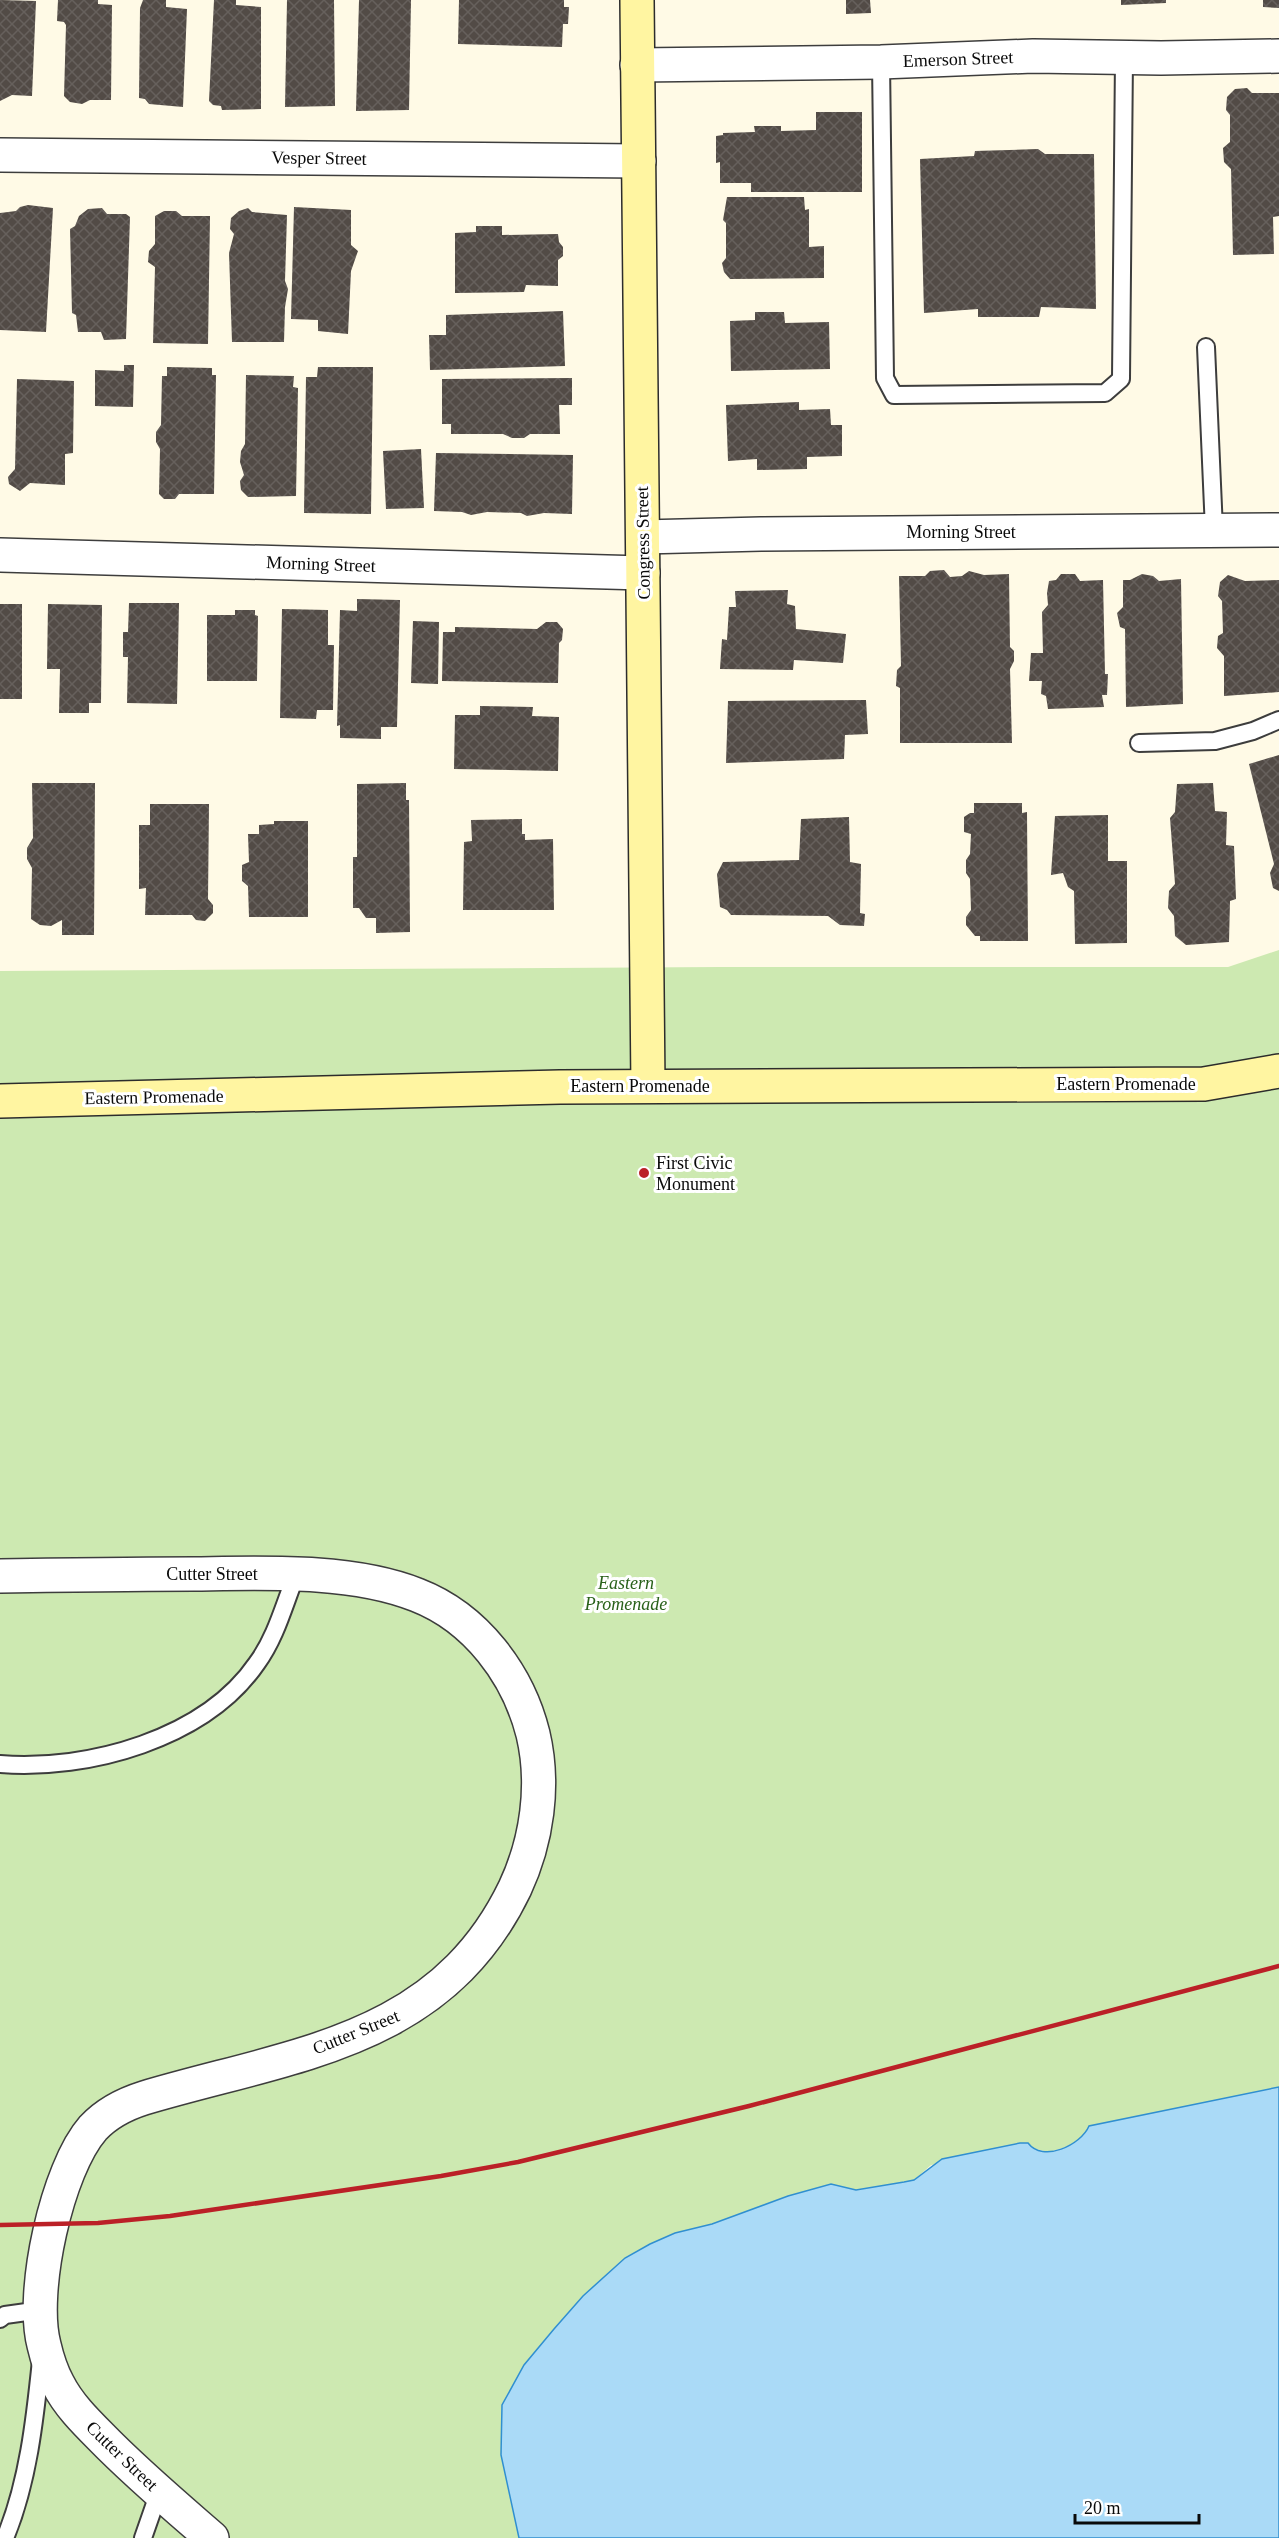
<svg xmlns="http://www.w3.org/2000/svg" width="1279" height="2538" font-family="Georgia,serif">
<defs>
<pattern id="building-cross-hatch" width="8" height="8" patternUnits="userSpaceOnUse" patternTransform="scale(1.5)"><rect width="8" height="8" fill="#524b46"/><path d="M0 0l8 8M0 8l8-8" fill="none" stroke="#66605c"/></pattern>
</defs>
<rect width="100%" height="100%" fill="#fffae6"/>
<!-- park -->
<path fill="#cde9b1" d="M 1279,950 L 1279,2087 L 1085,2135 L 1076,2144 L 1049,2152 L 1031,2148 L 931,2165 L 914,2180 L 891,2185 L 856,2190 L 831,2184 L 788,2196 L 712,2224 L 675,2233 L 625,2258 L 583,2296 L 554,2329 L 524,2365 L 502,2405 L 501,2455 L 519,2538 L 0,2538 L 0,971 L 721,967 L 1228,967 Z"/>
<!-- water -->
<path fill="#aadaf7" stroke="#308fd0" stroke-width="1.5" d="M 1279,2087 L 1279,2538 L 519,2538 L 501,2455 L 502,2405 L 524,2365 L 554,2329 L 583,2296 L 625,2258 L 650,2244 L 675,2233 L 712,2224 L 788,2196 L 831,2184 L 856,2190 L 904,2182 L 914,2180 L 942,2159 L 1020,2143 L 1028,2143 C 1043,2163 1081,2145 1089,2126 Z"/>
<!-- building -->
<g fill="url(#building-cross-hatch)">
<path d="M 0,0 L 36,1 L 32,96 L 12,95 L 0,101 Z"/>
<path d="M 58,0 L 98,0 L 98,4 L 112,5 L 111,100 L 90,100 L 82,104 L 70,102 L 64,96 L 66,25 L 64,22 L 57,21 Z"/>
<path d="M 143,0 L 166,0 L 166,7 L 187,9 L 183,107 L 149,104 L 145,99 L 139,98 L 140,8 Z"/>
<path d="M 214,0 L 236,0 L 236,5 L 261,7 L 261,109 L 222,110 L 221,106 L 213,105 L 209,101 Z"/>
<path d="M 287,0 L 334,0 L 335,106 L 285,107 Z"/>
<path d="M 359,0 L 411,0 L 409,110 L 356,111 Z"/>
<path d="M 459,0 L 564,0 L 564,7 L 569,7 L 568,24 L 563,24 L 562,47 L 458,44 Z"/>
<path d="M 846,0 L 870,0 L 871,13 L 846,14 Z"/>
<path d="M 1121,0 L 1166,0 L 1166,3 L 1121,5 Z"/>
<path d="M 1263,0 L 1279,0 L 1279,8 L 1263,7 Z"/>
<path d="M 1247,88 L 1252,93 L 1279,93 L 1279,216 L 1273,217 L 1274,254 L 1233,255 L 1231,169 L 1224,162 L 1223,148 L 1230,142 L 1230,115 L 1226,110 L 1227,97 L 1235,89 Z"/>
<path d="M 816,112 L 862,112 L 862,192 L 751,192 L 751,183 L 720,183 L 720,162 L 716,163 L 716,136 L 723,135 L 723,133 L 755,132 L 754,126 L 781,126 L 781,131 L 816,130 Z"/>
<path d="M 1038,149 L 1045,154 L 1094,154 L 1096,309 L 1041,307 L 1039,317 L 978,317 L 978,309 L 924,313 L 920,159 L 974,156 L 975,151 Z"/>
<path d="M 727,197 L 804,197 L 805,210 L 809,209 L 809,247 L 824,246 L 824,278 L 730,279 L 724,272 L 722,263 L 726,258 L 726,223 L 723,220 Z"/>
<path d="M 28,205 L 53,208 L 46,332 L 0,330 L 0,213 L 16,211 L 20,207 Z"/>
<path d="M 294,207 L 351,210 L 351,245 L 358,251 L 351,271 L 348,334 L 318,331 L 318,320 L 291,319 Z"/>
<path d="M 102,208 L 107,214 L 126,214 L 130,217 L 126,339 L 104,340 L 101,332 L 78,332 L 76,315 L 72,313 L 70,229 L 75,226 L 79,216 L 88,209 Z"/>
<path d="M 248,208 L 252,212 L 287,215 L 285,281 L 288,289 L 285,307 L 284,342 L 232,342 L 229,253 L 234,234 L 230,229 L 231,218 L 239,211 Z"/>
<path d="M 164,211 L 176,211 L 182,216 L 210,216 L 208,344 L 153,343 L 155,267 L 148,262 L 149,251 L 155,244 L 155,216 Z"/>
<path d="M 476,226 L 502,226 L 502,235 L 558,234 L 559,242 L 563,247 L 563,256 L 558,260 L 558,286 L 526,285 L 524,292 L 455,293 L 455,233 L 476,232 Z"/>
<path d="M 563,311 L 565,366 L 430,370 L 429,335 L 446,335 L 446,315 Z"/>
<path d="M 755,312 L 784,312 L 785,323 L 829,322 L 830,369 L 731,371 L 730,321 L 755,320 Z"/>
<path d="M 124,365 L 134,365 L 133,407 L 95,406 L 95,370 L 124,371 Z"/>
<path d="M 167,367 L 212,368 L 212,375 L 216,375 L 214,494 L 179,494 L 175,499 L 164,499 L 159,494 L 160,449 L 156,442 L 156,432 L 161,425 L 162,376 L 167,376 Z"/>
<path d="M 318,367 L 373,367 L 371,514 L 304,513 L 306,377 L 317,377 Z"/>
<path d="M 246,375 L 294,376 L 293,387 L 298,388 L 296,496 L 248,497 L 241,490 L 240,481 L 244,475 L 240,462 L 241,451 L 245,444 Z"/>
<path d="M 572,378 L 572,405 L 559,405 L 560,434 L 530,434 L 524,438 L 512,438 L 503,434 L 451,434 L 451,424 L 442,424 L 442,379 Z"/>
<path d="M 17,379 L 74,381 L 73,453 L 65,454 L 65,485 L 30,483 L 20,491 L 9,484 L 8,477 L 15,469 Z"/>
<path d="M 799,402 L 799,410 L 830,409 L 831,425 L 842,425 L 842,456 L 807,457 L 807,469 L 757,470 L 757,459 L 728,461 L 726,405 Z"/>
<path d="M 421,449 L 424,508 L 386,509 L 383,451 Z"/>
<path d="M 436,453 L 573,455 L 572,514 L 544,513 L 527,516 L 521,513 L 487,512 L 471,515 L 462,512 L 434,511 Z"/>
<path d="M 944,570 L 950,577 L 962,576 L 969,571 L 984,575 L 1009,574 L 1010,647 L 1014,651 L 1014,661 L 1010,669 L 1012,743 L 900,743 L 900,688 L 896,686 L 897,670 L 901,666 L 899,576 L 925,576 L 930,571 Z"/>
<path d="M 1061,574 L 1075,574 L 1080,581 L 1103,580 L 1105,674 L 1108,674 L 1107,695 L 1102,695 L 1104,707 L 1048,709 L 1046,696 L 1041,694 L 1042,681 L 1029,681 L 1031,653 L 1043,653 L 1042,612 L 1048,605 L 1047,593 L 1049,581 L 1056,580 Z"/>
<path d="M 1142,574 L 1153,576 L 1159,581 L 1181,579 L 1183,704 L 1126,707 L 1125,629 L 1120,627 L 1117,613 L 1123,607 L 1123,580 L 1130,580 Z"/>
<path d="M 1228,575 L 1245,581 L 1279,580 L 1279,692 L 1224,696 L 1224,656 L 1217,648 L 1218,636 L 1223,633 L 1222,601 L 1218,596 L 1220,582 Z"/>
<path d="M 788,590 L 787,604 L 795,606 L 796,629 L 846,634 L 843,663 L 794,660 L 793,670 L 720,669 L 722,639 L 727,640 L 729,607 L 736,607 L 735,591 Z"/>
<path d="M 357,599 L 400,600 L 397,727 L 381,727 L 381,739 L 340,738 L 340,725 L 337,726 L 340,610 L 357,611 Z"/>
<path d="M 129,603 L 179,603 L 177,704 L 127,703 L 128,657 L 123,657 L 123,632 L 128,632 Z"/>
<rect x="0" y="604" width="22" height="95"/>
<path d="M 48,604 L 102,605 L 101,703 L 89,703 L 89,713 L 59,713 L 60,669 L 47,669 Z"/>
<path d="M 282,609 L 328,610 L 328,645 L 334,645 L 333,710 L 317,710 L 316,719 L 280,718 Z"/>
<path d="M 235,610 L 255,610 L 255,615 L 258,616 L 257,681 L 207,681 L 207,615 L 235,615 Z"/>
<path d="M 413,621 L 439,622 L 438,684 L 411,683 Z"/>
<path d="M 546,622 L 557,622 L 563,629 L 562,640 L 559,643 L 558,683 L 442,681 L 443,632 L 455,632 L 455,627 L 537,629 Z"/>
<path d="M 866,700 L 868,734 L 845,735 L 844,759 L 726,763 L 728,701 Z"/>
<path d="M 480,706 L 533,707 L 532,716 L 559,717 L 558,771 L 454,769 L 455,715 L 480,715 Z"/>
<path d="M 1279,755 L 1279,891 L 1273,888 L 1270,873 L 1274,864 L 1249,764 Z"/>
<path d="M 32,783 L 95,783 L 94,935 L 62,935 L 62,920 L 51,926 L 40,925 L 31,919 L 32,868 L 27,859 L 27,848 L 33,838 Z"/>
<path d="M 406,783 L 406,800 L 409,800 L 410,932 L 376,933 L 376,918 L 366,918 L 359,908 L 353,908 L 353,857 L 357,857 L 357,784 Z"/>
<path d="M 1213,783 L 1215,811 L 1227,812 L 1226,845 L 1234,846 L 1236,899 L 1230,901 L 1229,942 L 1186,945 L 1175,936 L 1174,916 L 1168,908 L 1169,891 L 1175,884 L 1170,818 L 1175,812 L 1177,784 Z"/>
<path d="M 974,803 L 1022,803 L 1022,813 L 1027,812 L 1028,941 L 980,941 L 980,936 L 975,936 L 966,925 L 966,917 L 971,910 L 970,879 L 966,873 L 966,860 L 970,854 L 971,834 L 964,832 L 964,817 L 970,813 L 974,813 Z"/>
<path d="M 150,804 L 209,804 L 208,899 L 213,905 L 213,913 L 205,921 L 196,920 L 192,915 L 145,915 L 146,888 L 139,889 L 139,825 L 150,825 Z"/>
<path d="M 1108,815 L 1108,861 L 1127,861 L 1127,943 L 1075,944 L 1074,891 L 1068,887 L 1063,873 L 1051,875 L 1055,816 Z"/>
<path d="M 849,817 L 850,862 L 861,864 L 860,913 L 865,914 L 864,926 L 840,925 L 828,916 L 731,915 L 727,910 L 720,907 L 717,874 L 723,862 L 799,860 L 801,819 Z"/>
<path d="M 522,819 L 522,834 L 525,834 L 525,840 L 553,839 L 554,910 L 463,910 L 464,842 L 472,841 L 471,820 Z"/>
<path d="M 274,821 L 308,821 L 308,917 L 249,917 L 248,886 L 242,881 L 242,865 L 249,862 L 248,834 L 259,834 L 259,825 L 274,824 Z"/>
</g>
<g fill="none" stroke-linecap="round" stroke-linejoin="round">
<!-- lane casing -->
<g stroke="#3d3d3d" stroke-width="20">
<g id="lane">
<path d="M 881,62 L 885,378 L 894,395 L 1105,393 L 1121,379 L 1124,57"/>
<path d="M 1206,347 L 1214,530"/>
<path d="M 1139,743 L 1215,741 L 1253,731 L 1279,720"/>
<path d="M 0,1764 C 88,1771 205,1739 257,1663 C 276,1637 284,1605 296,1575"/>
<path d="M 0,2319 L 5,2315 L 41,2310"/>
<path d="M 5,2538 C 28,2483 35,2419 41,2360"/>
<path d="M 143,2538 L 159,2492"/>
</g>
</g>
<!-- street casing -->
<g stroke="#3d3d3d" stroke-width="36">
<g id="street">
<path d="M 637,65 L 881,62 L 1033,56 L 1161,58 L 1279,56"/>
<path d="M 0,155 L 639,161"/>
<path d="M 643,537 L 761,534 L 1279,530"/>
<path d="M 0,555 L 643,573"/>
<path d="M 0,1576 C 65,1575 130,1574 194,1574 C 264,1573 352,1569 417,1595 C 476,1618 518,1674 533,1734 C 545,1785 537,1841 515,1888 C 440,2044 291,2054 144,2098 C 125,2104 107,2113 93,2128 C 57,2169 30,2292 44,2345 C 47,2358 52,2373 58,2384 C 68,2404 85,2421 101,2437 C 136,2473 174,2505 212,2538"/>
</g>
</g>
<!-- secondary casing -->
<g stroke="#2c2c2c" stroke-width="36">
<g id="secondary">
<path d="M 637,0 L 648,1086"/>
<path d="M 0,1101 L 560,1087 L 1204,1084 L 1279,1071"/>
</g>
</g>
<!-- lane -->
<use href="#lane" stroke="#fff" stroke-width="16"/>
<!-- street -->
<use href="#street" stroke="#fff" stroke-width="33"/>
<!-- secondary -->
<use href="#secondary" stroke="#fff5a1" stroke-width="33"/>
<!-- rail -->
<path stroke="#bb2027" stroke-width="4.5" d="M 0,2225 L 98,2223 L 170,2216 L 441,2176 L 518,2162 L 749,2106 L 1279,1966"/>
</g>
<!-- markers -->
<circle fill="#bb2027" stroke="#fff" stroke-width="2" cx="644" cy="1173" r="6"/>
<g text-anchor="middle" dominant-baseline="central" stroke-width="6" stroke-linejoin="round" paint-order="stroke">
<!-- street labels -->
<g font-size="18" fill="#0a0a0a" stroke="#fff">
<text transform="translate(958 59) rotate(-2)">Emerson Street</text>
<text transform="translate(319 158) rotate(1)">Vesper Street</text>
<text x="961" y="532">Morning Street</text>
<text transform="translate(643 543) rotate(-91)">Congress Street</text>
<text transform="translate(321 564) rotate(2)">Morning Street</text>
<text x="1126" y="1084">Eastern Promenade</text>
<text x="640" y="1086">Eastern Promenade</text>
<text transform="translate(154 1097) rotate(-1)">Eastern Promenade</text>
<text x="212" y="1574">Cutter Street</text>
<text transform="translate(356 2032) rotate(-22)">Cutter Street</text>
<text transform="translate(122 2456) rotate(44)">Cutter Street</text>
</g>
<!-- poi labels -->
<g font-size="18" fill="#0a0a0a" stroke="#fff" text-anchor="start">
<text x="656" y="1163">First Civic<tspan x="656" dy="21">Monument</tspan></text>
</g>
<!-- park labels -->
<g font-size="18" font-style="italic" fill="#29611a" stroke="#fff">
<text x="626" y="1583">Eastern<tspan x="626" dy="21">Promenade</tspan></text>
</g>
</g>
<!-- scale -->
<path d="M1075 2514v9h124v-9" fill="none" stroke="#0a0a0a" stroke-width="3"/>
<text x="1084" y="2514" font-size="18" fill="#0a0a0a" stroke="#ffffff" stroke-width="4.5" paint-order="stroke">20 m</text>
</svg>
